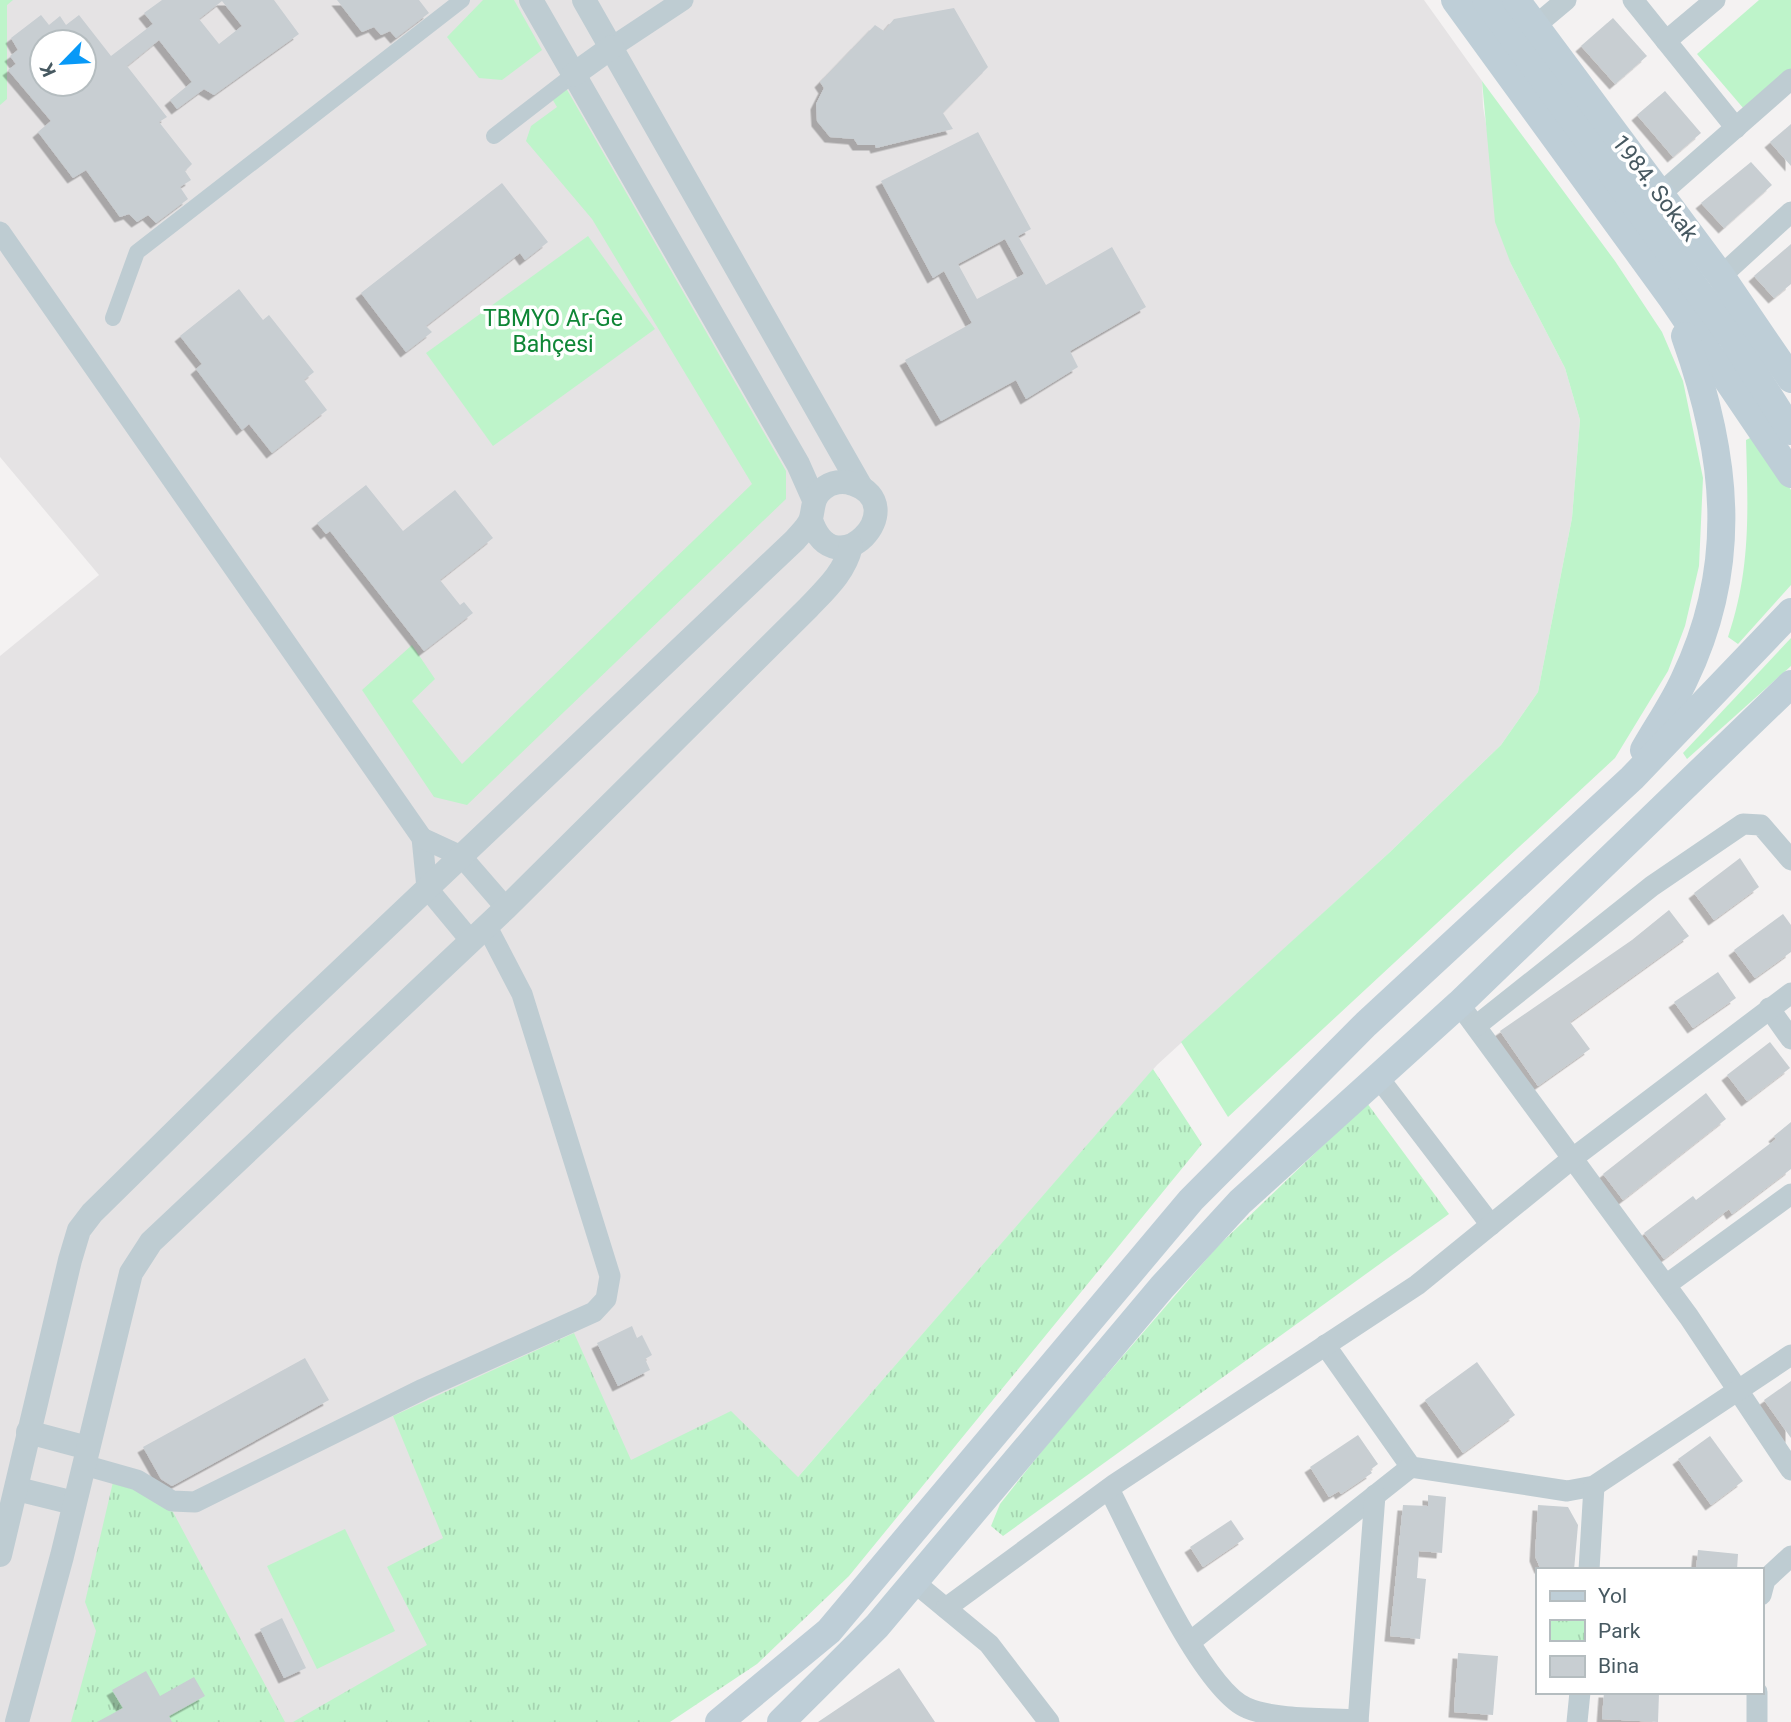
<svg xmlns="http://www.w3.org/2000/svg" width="1791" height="1722" font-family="Roboto,sans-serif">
<defs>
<pattern id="park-tufts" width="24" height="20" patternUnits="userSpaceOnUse" patternTransform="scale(1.75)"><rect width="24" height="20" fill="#bef4ca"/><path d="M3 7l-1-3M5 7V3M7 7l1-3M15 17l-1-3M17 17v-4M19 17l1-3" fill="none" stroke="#a5d3b0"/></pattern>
<filter id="shadow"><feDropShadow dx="-5.5" dy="5.5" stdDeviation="0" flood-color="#0004"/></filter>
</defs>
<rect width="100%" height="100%" fill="#f4f2f2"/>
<!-- education -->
<path fill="#e5e3e4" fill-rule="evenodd" d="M 0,0 L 1424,0 L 1482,81 L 1483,107 L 1511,264 L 1565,368 L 1580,420 L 1572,518 L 1538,692 L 1501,745 L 1390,852 L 1157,1065 L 798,1477 L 532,1722 L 0,1722 L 0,656 L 99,575 L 0,457 ZM 42,42 L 84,42 L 84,84 L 42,84 Z"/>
<!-- green -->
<g fill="#bef4ca">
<path d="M 0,0 L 13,0 L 7,5 L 7,99 L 0,105 Z"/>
<path d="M 483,0 L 514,0 L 542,50 L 502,80 L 479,78 L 447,37 Z"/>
<path d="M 1759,0 L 1791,0 L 1791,69 L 1744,109 L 1697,54 Z"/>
<path d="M 1482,81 L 1615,261 L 1662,332 L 1683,381 L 1703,478 L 1699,566 L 1685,626 L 1668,671 L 1615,758 L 1228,1117 L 1181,1042 L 1390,852 L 1501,745 L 1538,692 L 1572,518 L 1580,420 L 1565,368 L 1511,264 L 1495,222 Z"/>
<path d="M 566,88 L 786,471 L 786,499 L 467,805 L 434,797 L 362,690 L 412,645 L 435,679 L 412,701 L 462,764 L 752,484 L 592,219 L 526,141 L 531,126 L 557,107 L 551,97 Z"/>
<path d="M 588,236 L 655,329 L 493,446 L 426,353 Z"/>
<path d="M 1756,435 L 1791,490 L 1791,585 L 1738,644 L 1728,637 C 1751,569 1748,511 1746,440 Z"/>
<path d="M 1791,638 L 1791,666 L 1687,759 L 1683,753 Z"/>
<path d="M 345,1529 L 395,1631 L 317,1669 L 267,1566 Z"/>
</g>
<!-- park -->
<g fill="url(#park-tufts)">
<path d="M 1153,1069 L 1202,1144 L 849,1576 L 757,1664 L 670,1722 L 293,1722 L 427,1645 L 387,1567 L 443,1538 L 393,1416 L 574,1333 L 631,1460 L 731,1411 L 798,1477 Z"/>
<path d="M 1367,1103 L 1449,1214 L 1003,1536 L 991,1526 L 1000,1504 L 1053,1437 L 1216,1248 Z"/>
<path d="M 113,1482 L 136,1485 L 173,1512 L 285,1722 L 71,1722 L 96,1631 L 85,1602 Z"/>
</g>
<!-- building -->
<g fill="#c8ced2" fill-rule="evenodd" filter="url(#shadow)">
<path d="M 162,0 L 274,0 L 299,34 L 214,95 L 204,89 L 177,109 L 170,100 L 192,82 L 159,40 L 127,66 L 167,117 L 159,122 L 192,164 L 185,171 L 191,180 L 180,187 L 188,199 L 156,223 L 148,215 L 137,222 L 129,214 L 120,217 L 86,170 L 73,178 L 38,132 L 51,121 L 8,70 L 16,64 L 10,56 L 18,50 L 11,38 L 41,15 L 49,25 L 60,16 L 66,25 L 79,15 L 111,56 L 153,24 L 144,13 ZM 222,1 L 242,26 L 219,44 L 199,19 ZM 42,42 L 84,42 L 84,84 L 42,84 Z"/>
<path d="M 337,0 L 419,0 L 429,13 L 396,38 L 390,31 L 381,35 L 374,27 L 362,32 Z"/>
<path d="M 954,8 L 988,67 L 943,113 L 953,129 L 876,148 L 875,145 L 858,145 L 854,139 L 830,137 L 817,121 L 816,104 L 824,88 L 820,82 L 875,25 L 884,31 L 894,19 Z"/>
<path d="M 1613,18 L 1647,56 L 1615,84 L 1581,46 Z"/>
<path d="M 1665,91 L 1701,133 L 1673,157 L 1637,115 Z"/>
<path d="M 1791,124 L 1791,166 L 1770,142 Z"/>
<path d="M 978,132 L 1031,229 L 1018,236 L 1046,285 L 1112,247 L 1146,307 L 1070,351 L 1078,367 L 1026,399 L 1016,380 L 941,421 L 905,360 L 972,323 L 944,271 L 933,278 L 881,181 ZM 1005,239 L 1024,274 L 977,299 L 958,264 Z"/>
<path d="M 1751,162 L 1772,185 L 1724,228 L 1701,203 Z"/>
<path d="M 502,183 L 548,242 L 525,260 L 520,253 L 426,326 L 432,332 L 406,352 L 361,293 Z"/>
<path d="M 1791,244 L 1791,284 L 1774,298 L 1754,276 Z"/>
<path d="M 239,289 L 263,320 L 269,315 L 314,372 L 304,380 L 327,410 L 272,453 L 249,424 L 242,430 L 196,369 L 202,364 L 180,336 Z"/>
<path d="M 366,485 L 403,531 L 455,490 L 493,538 L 440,580 L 460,605 L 464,602 L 473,613 L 424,651 L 330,531 L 326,534 L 317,523 Z"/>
<path d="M 1740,858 L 1759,887 L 1714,920 L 1694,893 Z"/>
<path d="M 1669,910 L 1689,936 L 1570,1022 L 1590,1049 L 1538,1086 L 1500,1031 L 1632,940 Z"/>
<path d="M 1783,914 L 1791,925 L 1791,952 L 1755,978 L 1734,950 Z"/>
<path d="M 1718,972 L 1736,998 L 1693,1028 L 1674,1002 Z"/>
<path d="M 1770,1042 L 1790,1068 L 1747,1101 L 1727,1075 Z"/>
<path d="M 1706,1093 L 1726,1119 L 1623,1200 L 1603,1174 Z"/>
<path d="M 1791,1122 L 1791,1169 L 1732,1214 L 1729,1209 L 1664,1259 L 1644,1233 L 1693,1196 L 1696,1200 L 1776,1139 L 1774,1136 Z"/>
<path d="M 632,1326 L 637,1338 L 642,1335 L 652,1355 L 645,1359 L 650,1370 L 618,1386 L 597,1343 Z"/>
<path d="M 305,1358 L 329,1400 L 172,1486 L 161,1479 L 143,1447 Z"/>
<path d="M 1477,1362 L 1515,1415 L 1463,1453 L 1425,1400 Z"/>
<path d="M 1791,1381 L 1791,1438 L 1764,1400 Z"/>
<path d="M 1358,1435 L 1378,1464 L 1370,1470 L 1372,1473 L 1341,1494 L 1339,1491 L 1329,1497 L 1310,1467 Z"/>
<path d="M 1710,1436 L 1743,1481 L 1711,1505 L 1678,1459 Z"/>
<path d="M 1428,1495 L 1446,1497 L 1442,1553 L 1419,1551 L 1417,1578 L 1426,1579 L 1420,1639 L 1390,1636 L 1403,1505 L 1428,1506 Z"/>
<path d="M 1538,1505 L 1568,1507 L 1578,1525 L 1574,1570 L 1540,1568 L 1535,1556 Z"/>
<path d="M 1231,1520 L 1244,1539 L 1203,1567 L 1190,1547 Z"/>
<path d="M 1698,1550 L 1738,1554 L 1737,1570 L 1696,1570 Z"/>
<path d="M 282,1618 L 306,1668 L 284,1678 L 260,1629 Z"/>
<path d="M 1458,1653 L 1498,1656 L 1493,1715 L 1454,1712 Z"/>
<path d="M 899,1668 L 935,1722 L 818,1722 L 864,1691 Z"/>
<path d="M 146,1671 L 160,1696 L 194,1677 L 205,1696 L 169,1716 L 172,1722 L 97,1722 L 123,1708 L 112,1690 Z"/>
<path d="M 1604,1692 L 1659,1693 L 1658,1722 L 1602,1719 Z"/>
</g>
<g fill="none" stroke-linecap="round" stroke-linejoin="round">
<!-- pedestrian -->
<g stroke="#beccd2" stroke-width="16">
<path d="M 494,136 L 573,75"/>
<path d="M 113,318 L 137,252 L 462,0"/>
</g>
<!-- minor -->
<g stroke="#beccd2" stroke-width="21">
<path d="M 1633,0 L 1736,128"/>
<path d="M 1535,26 L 1566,0"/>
<path d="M 1666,41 L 1715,0"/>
<path d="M 612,47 L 683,0"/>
<path d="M 1660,194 L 1791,79"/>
<path d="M 0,232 L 422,838 L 427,888 L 471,941"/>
<path d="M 1721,276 L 1791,212"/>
<path d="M 422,838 L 461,856 L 506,908"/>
<path d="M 1459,1004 L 1689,1317 L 1791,1470"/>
<path d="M 1769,1008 L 1791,1039"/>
<path d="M 1476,1026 L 1652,886 L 1743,824 L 1761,825 L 1791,860"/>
<path d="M 1378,1077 L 1491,1225"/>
<path d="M 1666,1285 L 1791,1194"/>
<path d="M 1325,1345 L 1411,1467 L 1567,1491 L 1594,1486 L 1791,1355"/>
<path d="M 84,1465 L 137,1480 L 172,1501 L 195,1502 L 423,1389 L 594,1312 L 606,1299 L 610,1276 L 522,994 L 487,927"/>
<path d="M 1109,1489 C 1134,1537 1202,1690 1247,1708 C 1275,1720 1326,1718 1358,1720"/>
<path d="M 1589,1570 L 1594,1486"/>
<path d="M 914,1582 L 989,1644 L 1049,1722"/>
<path d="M 1761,1595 L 1765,1580 L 1791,1556"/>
<path d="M 946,1608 L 1115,1484 L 1417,1285 L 1573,1158 L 1791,993"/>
<path d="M 1190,1642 L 1411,1467"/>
<path d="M 1358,1722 L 1375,1495"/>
<path d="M 1577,1722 L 1580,1692"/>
<path d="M 1757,1722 L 1757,1692"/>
</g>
<!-- tertiary -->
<g stroke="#beccd2" stroke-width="24">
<path d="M 531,0 L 798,464 L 814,500"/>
<path d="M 584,0 L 861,487"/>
<path d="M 573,75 L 612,47"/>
<path d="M 28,1432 L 88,1448"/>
<path d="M 17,1489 L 74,1503"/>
<path d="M 0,1555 L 70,1260 L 79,1230 L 92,1213 L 283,1025 L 795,540 C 800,534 809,526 811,518 C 814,507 812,498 823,489 C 831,482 843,480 853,484 C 914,505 835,591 811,520"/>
<path d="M 17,1722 L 62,1556 L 131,1273 L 151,1242 L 506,908 L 808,608 C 826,589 845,572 851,546"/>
</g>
<!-- secondary -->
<g stroke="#beced7" stroke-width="28">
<path d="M 1455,0 L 1671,297 L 1791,474"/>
<path d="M 1486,0 L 1732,338 L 1791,431"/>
<path d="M 1516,0 L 1721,276 L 1791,379"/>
<path d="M 1644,750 C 1657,727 1673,704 1684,680 C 1740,564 1727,454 1685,336"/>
<path d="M 719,1722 L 829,1631 L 1191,1200 L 1366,1024 L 1632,778 L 1791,612"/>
<path d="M 781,1722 L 877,1626 L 1162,1287 L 1240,1202 L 1459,1004 L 1791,684"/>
</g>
</g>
<g text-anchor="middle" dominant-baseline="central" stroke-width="7" stroke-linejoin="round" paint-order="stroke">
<!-- street labels -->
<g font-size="23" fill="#475961" stroke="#fff">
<text transform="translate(1655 188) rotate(53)">1984. Sokak</text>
</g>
<!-- park labels -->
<g font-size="23" fill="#0f8636" stroke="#fff">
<text x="553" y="318">TBMYO Ar-Ge<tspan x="553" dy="26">Bahçesi</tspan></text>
</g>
</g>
<!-- legend -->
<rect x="1536" y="1568" width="228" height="126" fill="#ffffff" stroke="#b5bdc0" stroke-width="2"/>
<rect x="1550" y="1591" width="35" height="10" fill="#beced7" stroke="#b5bdc0" stroke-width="2"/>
<text x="1598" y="1603" font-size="21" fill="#475961">Yol</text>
<rect x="1550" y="1620" width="35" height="21" fill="url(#park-tufts)" stroke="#b5bdc0" stroke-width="2"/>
<text x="1598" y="1638" font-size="21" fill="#475961">Park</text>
<rect x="1550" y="1656" width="35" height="21" fill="#c8ced2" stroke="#b5bdc0" stroke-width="2"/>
<text x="1598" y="1673" font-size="21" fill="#475961">Bina</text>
<!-- north arrow -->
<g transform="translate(63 63) rotate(245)"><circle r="33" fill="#ffffff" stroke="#b5bdc0" stroke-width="2"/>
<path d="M0-5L12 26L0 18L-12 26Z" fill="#0899f7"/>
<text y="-10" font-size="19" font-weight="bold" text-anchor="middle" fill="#475961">K</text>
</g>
</svg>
